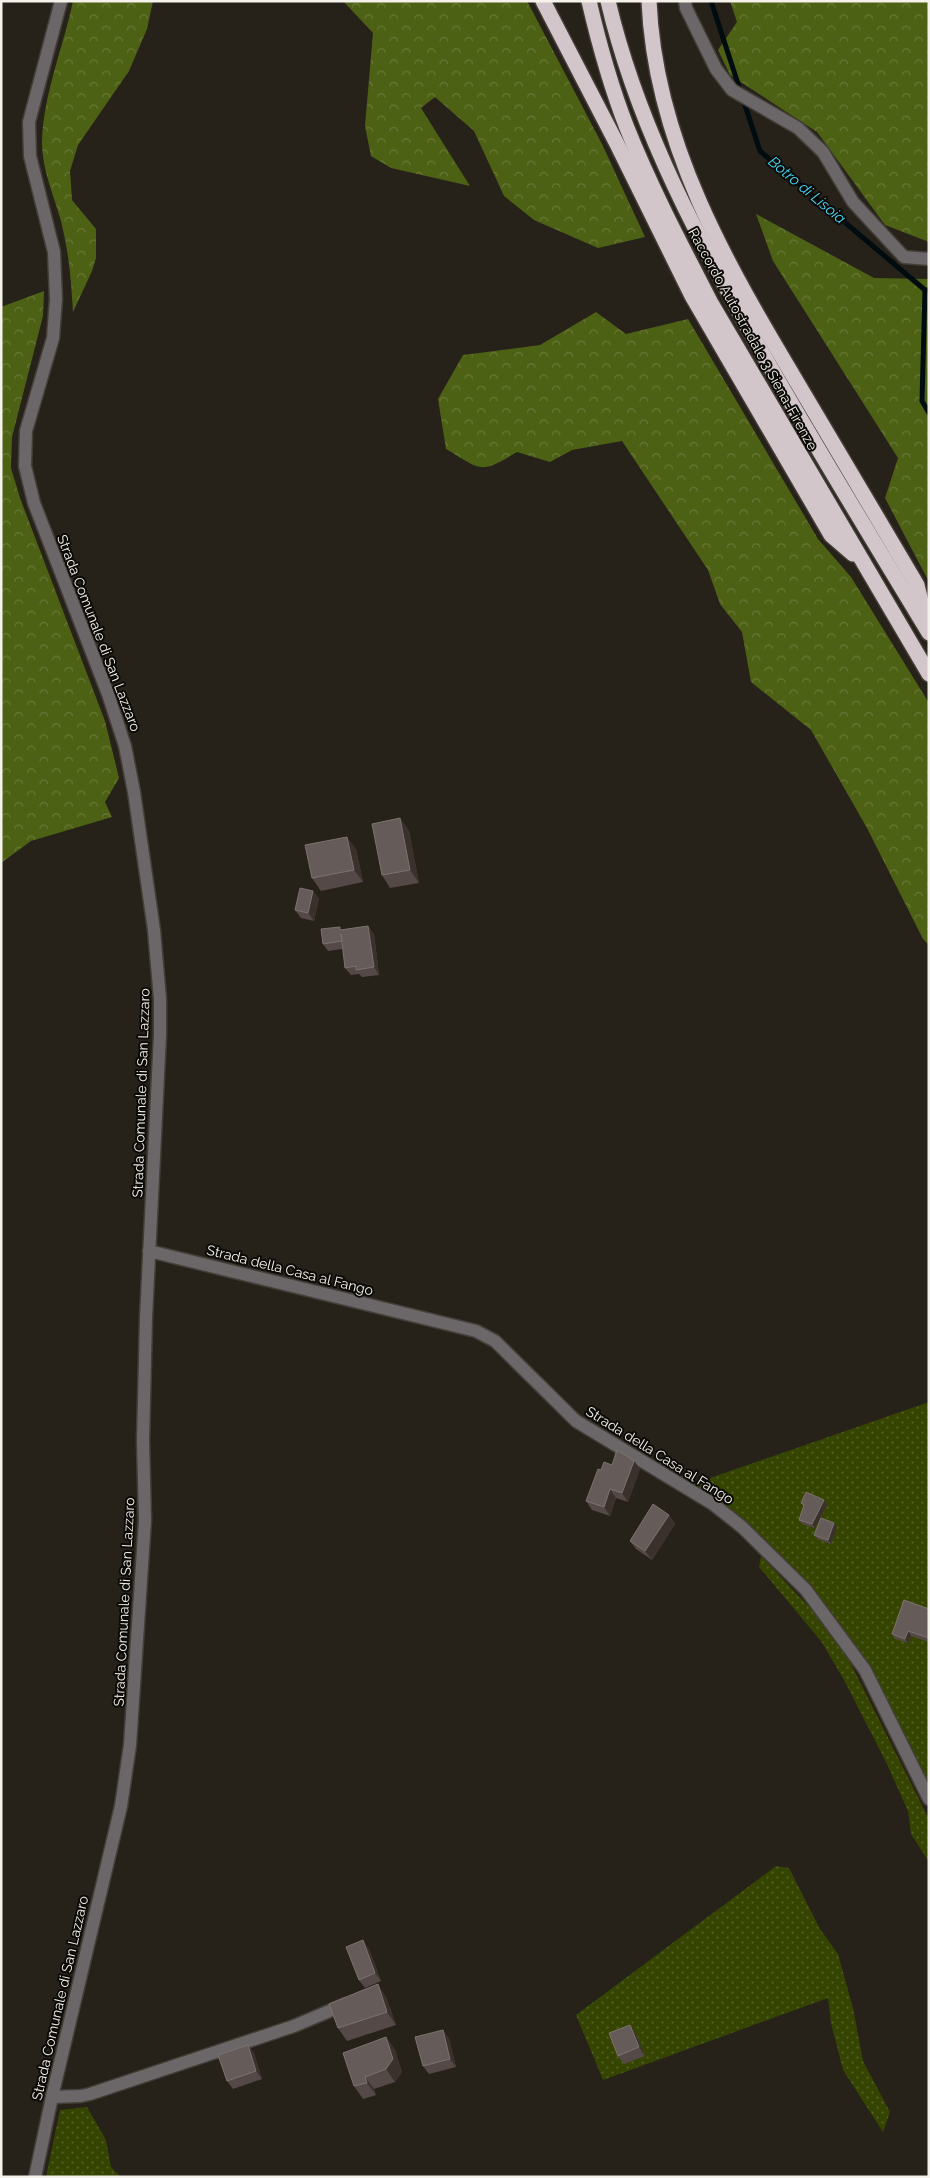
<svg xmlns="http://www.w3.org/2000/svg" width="930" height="2178" font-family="Raleway,sans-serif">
<defs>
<pattern id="grass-dots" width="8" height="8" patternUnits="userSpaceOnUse" patternTransform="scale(1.25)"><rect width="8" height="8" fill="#354501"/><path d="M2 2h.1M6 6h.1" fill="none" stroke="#536026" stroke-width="1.8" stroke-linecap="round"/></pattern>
<pattern id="forest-crowns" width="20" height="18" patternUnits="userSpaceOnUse" patternTransform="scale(1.25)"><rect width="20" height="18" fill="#4d6115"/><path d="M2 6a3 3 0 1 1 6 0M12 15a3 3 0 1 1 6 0" fill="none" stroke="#677837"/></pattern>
</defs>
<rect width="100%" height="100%" fill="#262119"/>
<!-- grass -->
<g fill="url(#grass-dots)">
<path d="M 929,1402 L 929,1787 L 857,1651 L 837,1621 L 759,1537 L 713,1496 L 690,1485 Z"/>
<path d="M 761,1556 L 811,1609 L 850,1662 L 929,1819 L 929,1862 L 911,1834 L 908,1811 L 887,1764 L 844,1680 L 821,1641 L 759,1567 Z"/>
<path d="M 776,1866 L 789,1868 L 820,1929 L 838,1954 L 853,2008 L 863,2061 L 890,2112 L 883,2132 L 843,2070 L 831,2023 L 828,1998 L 603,2080 L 576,2015 Z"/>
<path d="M 87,2107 L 106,2140 L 111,2167 L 121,2177 L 46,2177 L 60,2110 Z"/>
</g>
<!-- forest -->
<g fill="url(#forest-crowns)">
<path d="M 73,1 L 153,1 L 147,29 L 129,71 L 78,145 L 70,171 L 72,200 L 96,229 L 96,258 L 92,271 L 73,312 C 71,279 69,254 61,221 C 54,196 42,169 42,143 C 43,94 63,49 73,1 Z"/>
<path d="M 343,1 L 527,1 L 602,144 L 645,237 L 598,248 L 534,220 L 504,196 L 474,131 L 435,97 L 421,108 L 470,186 L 391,168 L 371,156 L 365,126 L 373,33 Z"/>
<path d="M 730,1 L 929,1 L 929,242 L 885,225 L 817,132 L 730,75 L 718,50 L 737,22 Z"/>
<path d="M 756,214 L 874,278 L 929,279 L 929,582 L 885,498 L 898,458 L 773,261 Z"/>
<path d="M 44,291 L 43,316 L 12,437 L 11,468 L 20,498 L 105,721 L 119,778 L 105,802 L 112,817 L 31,841 L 1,863 L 1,307 Z"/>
<path d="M 596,312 L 626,334 L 688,319 L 818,539 L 851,577 L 929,703 L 929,945 L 923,939 L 867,828 L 811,730 L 751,682 L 742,632 L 720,604 L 708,570 L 622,441 L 572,450 L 550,462 L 517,452 C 479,475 482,470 446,449 L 438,399 L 463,355 L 540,345 Z"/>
</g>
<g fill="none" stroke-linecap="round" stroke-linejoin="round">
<!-- stream -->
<g stroke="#000c10" stroke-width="5">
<path d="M 711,1 L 760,151 L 925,290 L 929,290"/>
<path d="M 925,290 L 922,401 L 929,413"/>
</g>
<!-- minor casing -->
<g stroke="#433e37" stroke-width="15">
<g id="minor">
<path d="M 685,1 L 686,8 L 716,69 L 732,90 L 798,128 L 823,152 L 853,202 L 904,257 L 929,259"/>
<path d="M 149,1251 L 476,1331 L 495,1341 L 576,1421 L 713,1504 L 742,1527 L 806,1590 L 865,1670 L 929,1799"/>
<path d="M 52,2097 L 81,2096 L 90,2094 L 294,2026 L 346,2004"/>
<path d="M 35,2177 L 52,2097 L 121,1806 L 130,1745 L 145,1520 L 143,1441 L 146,1318 L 160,1035 L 160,999 L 154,930 L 134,792 L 125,746 L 108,694 L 34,503 L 25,466 L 26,431 L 53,338 L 56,299 L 54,252 L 30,156 L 29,122 L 61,1"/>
</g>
</g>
<!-- highway casing -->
<g stroke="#433e37" stroke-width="18">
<g id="highway">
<path d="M 543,1 L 617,144 L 692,296 L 831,535 L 853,554"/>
<path d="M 589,1 C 599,44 611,87 627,128 C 651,188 681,245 711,303 L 929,674"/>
<path d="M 608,1 C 635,116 689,221 746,324 C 804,428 867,530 929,633"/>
<path d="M 649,1 C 655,143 727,265 798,384 C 837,451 877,518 917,585 L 925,618"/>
</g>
</g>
<!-- minor -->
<use href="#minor" stroke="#6b6668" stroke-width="12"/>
<!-- highway -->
<use href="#highway" stroke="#d3c6cb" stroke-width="15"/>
</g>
<!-- wall -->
<g fill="#544946">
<path d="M 400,818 L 409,831 L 419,883 L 390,888 L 382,875 Z"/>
<path d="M 356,849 L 363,882 L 321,891 L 312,878 Z"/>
<path d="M 313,891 L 319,899 L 314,921 L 301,918 L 295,910 Z"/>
<path d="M 368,926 L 374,934 L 379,975 L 362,977 L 359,974 L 351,975 L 345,968 L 343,949 L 328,951 L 323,944 L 342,930 Z"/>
<path d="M 634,1461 L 640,1469 L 628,1502 L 616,1498 L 610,1516 L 592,1510 L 586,1501 L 601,1470 L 612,1465 Z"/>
<path d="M 824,1500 L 827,1505 L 815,1528 L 802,1524 L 799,1520 L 804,1507 L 801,1503 Z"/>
<path d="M 669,1515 L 675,1524 L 652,1560 L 636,1549 L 630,1541 Z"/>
<path d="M 834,1523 L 837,1527 L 831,1544 L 817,1539 L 814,1535 Z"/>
<path d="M 929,1609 L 929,1642 L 911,1636 L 908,1643 L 895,1639 L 892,1634 Z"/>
<path d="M 369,1949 L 381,1981 L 365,1988 L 359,1980 Z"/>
<path d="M 386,1997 L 396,2025 L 347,2041 L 338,2028 Z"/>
<path d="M 630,2025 L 636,2034 L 645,2056 L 624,2064 L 618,2056 Z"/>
<path d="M 443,2030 L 449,2039 L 456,2067 L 429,2074 L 423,2066 Z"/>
<path d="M 386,2037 L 395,2050 L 402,2072 L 395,2082 L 374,2089 L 376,2095 L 363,2099 L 354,2086 Z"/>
<path d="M 248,2045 L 254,2053 L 262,2079 L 233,2089 L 227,2081 Z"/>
</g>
<!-- shaded-wall -->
<g fill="#3a312d">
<path d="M 400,818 L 409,831 L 419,883 L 410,870 Z"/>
<path d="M 347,837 L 356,849 L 363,882 L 354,870 Z"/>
<path d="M 313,891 L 319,899 L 314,921 L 308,913 Z"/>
<path d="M 368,926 L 374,934 L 379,975 L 374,967 Z"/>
<path d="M 634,1461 L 640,1469 L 628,1502 L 622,1493 Z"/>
<path d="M 610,1489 L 616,1498 L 610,1516 L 604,1507 Z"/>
<path d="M 824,1500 L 827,1505 L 815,1528 L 812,1524 Z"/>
<path d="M 669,1515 L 675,1524 L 652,1560 L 645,1551 Z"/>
<path d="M 834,1523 L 837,1527 L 831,1544 L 828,1540 Z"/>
<path d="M 908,1631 L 911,1636 L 908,1643 L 905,1639 Z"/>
<path d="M 363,1940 L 369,1949 L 381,1981 L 375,1973 Z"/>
<path d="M 378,1984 L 386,1997 L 396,2025 L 387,2012 Z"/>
<path d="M 630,2025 L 636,2034 L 645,2056 L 639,2047 Z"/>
<path d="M 443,2030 L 449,2039 L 456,2067 L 450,2059 Z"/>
<path d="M 386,2037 L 395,2050 L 402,2072 L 395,2082 L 386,2069 Z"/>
<path d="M 248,2045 L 254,2053 L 262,2079 L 256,2071 Z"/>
<path d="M 365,2077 L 374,2089 L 376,2095 L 367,2083 Z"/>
</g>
<!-- building -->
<g fill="#655b58" stroke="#7c736f">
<path d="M 400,818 L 410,870 L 382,875 L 372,824 Z"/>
<path d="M 347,837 L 354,870 L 312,878 L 305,845 Z"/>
<path d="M 300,888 L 313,891 L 308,913 L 295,910 Z"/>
<path d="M 368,926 L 374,967 L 356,970 L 356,966 L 345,968 L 341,934 L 342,941 L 323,944 L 321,929 L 340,927 L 340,930 Z"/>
<path d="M 617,1450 L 634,1461 L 622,1493 L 610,1489 L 604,1507 L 586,1501 L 598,1469 L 601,1470 L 604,1462 L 612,1465 Z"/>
<path d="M 806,1492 L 824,1500 L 812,1524 L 799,1520 L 804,1505 L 801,1503 Z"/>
<path d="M 653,1504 L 669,1515 L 645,1551 L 630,1541 Z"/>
<path d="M 821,1518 L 834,1523 L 828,1540 L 814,1535 Z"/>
<path d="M 904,1600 L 929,1609 L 929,1638 L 908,1631 L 905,1639 L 892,1634 Z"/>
<path d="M 363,1940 L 375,1973 L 359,1980 L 346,1947 Z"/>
<path d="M 378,1984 L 387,2012 L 338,2028 L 329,2004 Z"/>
<path d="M 630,2025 L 639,2047 L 618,2056 L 609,2033 Z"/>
<path d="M 443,2030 L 450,2059 L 423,2066 L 415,2037 Z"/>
<path d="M 386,2037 L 393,2059 L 386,2069 L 365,2077 L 367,2083 L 354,2086 L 343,2053 Z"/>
<path d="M 248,2045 L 256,2071 L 227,2081 L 218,2055 Z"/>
</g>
<g text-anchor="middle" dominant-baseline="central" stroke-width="4" stroke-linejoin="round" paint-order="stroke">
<!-- street labels -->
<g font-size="14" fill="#f5f2ec" stroke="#0d0b08">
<text transform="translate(753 339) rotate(61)">Raccordo Autostradale 3 Siena-Firenze</text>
<text transform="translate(99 633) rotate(69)">Strada Comunale di San Lazzaro</text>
<text transform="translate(141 1093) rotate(-88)">Strada Comunale di San Lazzaro</text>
<text transform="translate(290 1270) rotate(14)">Strada della Casa al Fango</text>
<text transform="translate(660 1455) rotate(32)">Strada della Casa al Fango</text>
<text transform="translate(124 1602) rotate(-87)">Strada Comunale di San Lazzaro</text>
<text transform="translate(60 1998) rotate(-77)">Strada Comunale di San Lazzaro</text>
</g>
<!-- water labels -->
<g font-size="15" font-style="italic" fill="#47d9f6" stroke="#0d0b08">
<text transform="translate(807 190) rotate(40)">Botro di Lisoia</text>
</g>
</g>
<!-- border -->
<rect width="930" height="2178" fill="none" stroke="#f5f2ec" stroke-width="5"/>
</svg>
